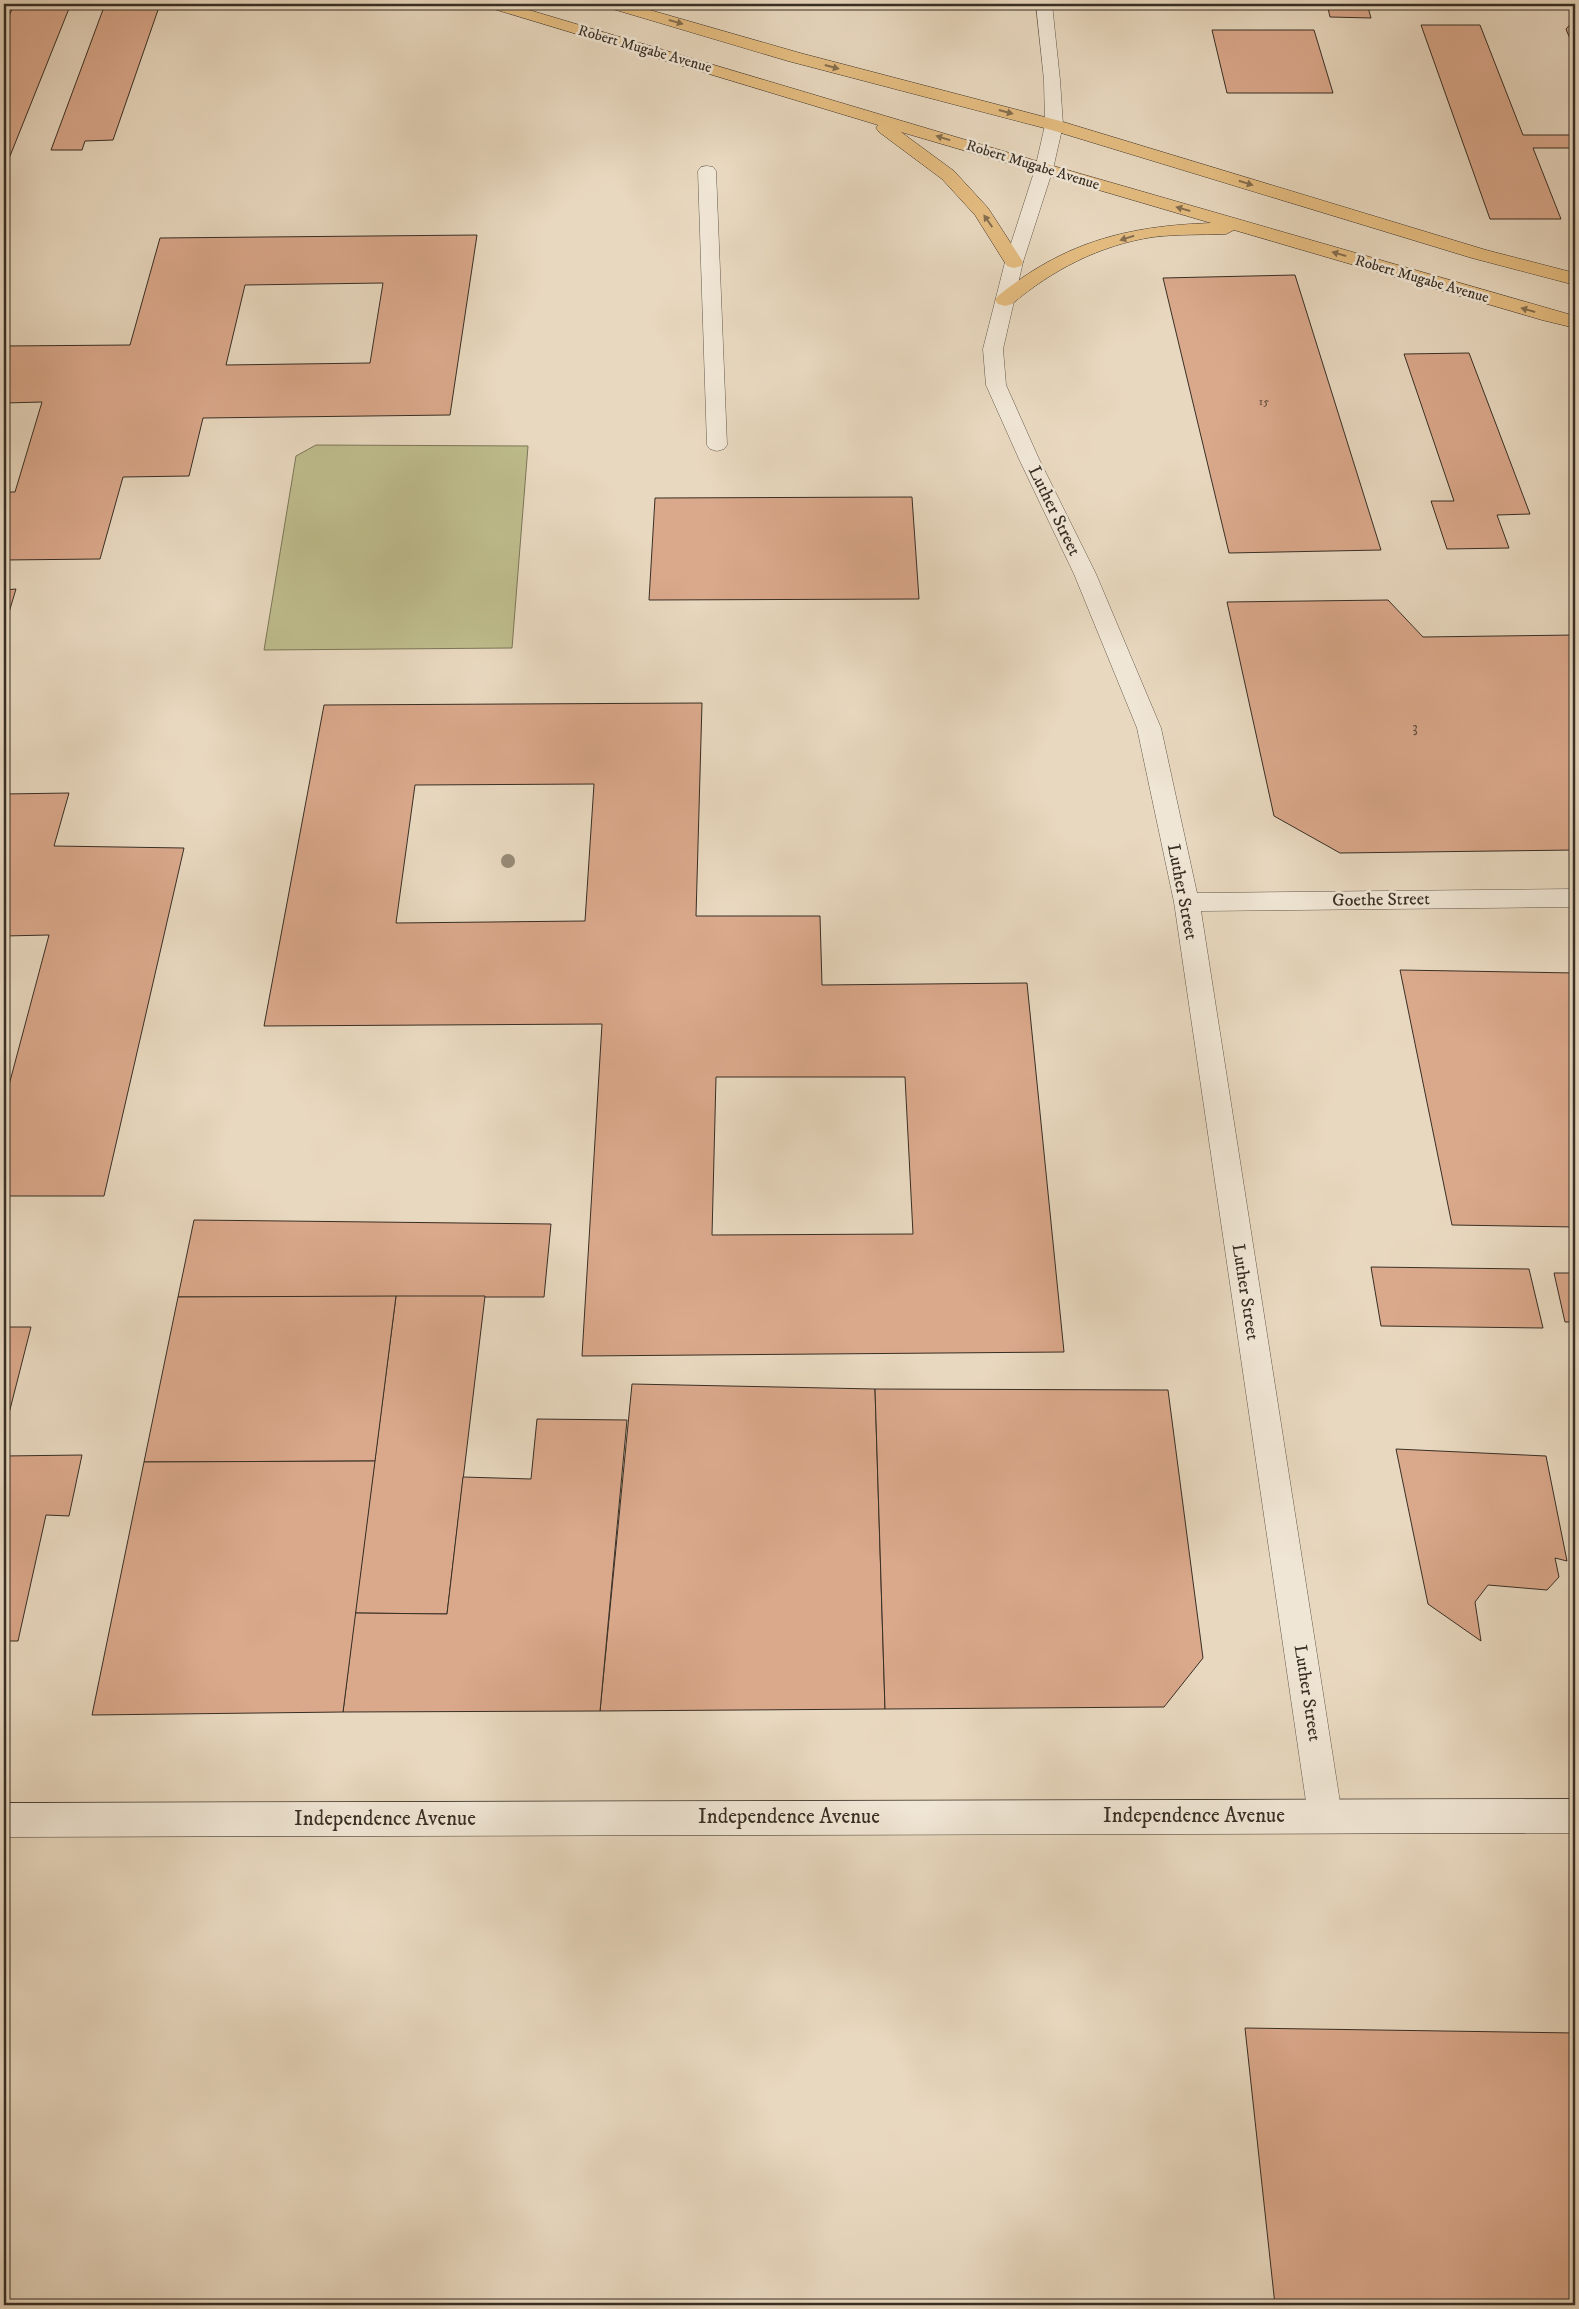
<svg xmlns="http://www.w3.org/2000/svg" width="1579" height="2309" font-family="'IM FELL DW Pica',serif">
<rect width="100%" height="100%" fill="#e8d8bf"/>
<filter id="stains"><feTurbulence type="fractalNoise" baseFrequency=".004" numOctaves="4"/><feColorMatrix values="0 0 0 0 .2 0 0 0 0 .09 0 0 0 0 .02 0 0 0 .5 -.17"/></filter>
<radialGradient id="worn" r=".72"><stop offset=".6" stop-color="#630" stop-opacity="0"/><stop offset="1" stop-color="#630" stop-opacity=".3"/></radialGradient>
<!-- green -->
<path fill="#bebc8c" stroke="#7b7658" d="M 316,445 L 528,446 L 512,648 L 264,650 L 296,456 Z"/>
<!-- building -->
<g fill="#daa88b" stroke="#382f25" fill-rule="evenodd">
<path d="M 1327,4 L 1367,4 L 1371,18 L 1330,17 Z"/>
<path d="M 70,6 L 4,171 L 4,27 L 13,7 Z"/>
<path d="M 104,7 L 159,7 L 113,140 L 85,141 L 82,150 L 51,150 Z"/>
<path d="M 1575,19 L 1575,51 L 1566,29 Z"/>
<path d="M 1421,25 L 1480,25 L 1523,135 L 1575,135 L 1575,148 L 1533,148 L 1561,219 L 1490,219 Z"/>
<path d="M 1212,30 L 1314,30 L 1333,93 L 1227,93 Z"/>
<path d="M 477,235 L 450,415 L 203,418 L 189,476 L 123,477 L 100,559 L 4,560 L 4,492 L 15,492 L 42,402 L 4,403 L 4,346 L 130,345 L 160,238 ZM 383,283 L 370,363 L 226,365 L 245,285 Z"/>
<path d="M 1295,275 L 1381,550 L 1229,553 L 1163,278 Z"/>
<path d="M 1469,353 L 1530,514 L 1497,515 L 1509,548 L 1447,549 L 1431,501 L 1454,501 L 1404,354 Z"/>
<path d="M 912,497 L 919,599 L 649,600 L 655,498 Z"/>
<path d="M 16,589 L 4,629 L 4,590 Z"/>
<path d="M 1388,600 L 1423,637 L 1575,635 L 1575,850 L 1340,853 L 1274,816 L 1227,602 Z"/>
<path d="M 702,703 L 696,916 L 820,916 L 822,985 L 1027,983 L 1064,1352 L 582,1356 L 602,1024 L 264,1026 L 324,705 ZM 594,784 L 585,921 L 396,923 L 415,785 ZM 716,1077 L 905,1077 L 913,1234 L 712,1235 Z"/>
<path d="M 69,793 L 54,846 L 184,848 L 104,1196 L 4,1196 L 4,1085 L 9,1085 L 49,935 L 4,936 L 4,794 Z"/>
<path d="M 1400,970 L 1575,973 L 1575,1227 L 1452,1225 Z"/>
<path d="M 194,1220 L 551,1224 L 544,1297 L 178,1297 Z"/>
<path d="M 1371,1267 L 1529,1269 L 1543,1328 L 1381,1326 Z"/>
<path d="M 1554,1273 L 1575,1273 L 1575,1322 L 1565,1322 Z"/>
<path d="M 396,1296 L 485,1296 L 447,1614 L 355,1613 Z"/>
<path d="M 396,1296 L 375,1461 L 144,1462 L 178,1297 Z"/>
<path d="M 4,1327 L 31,1327 L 4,1433 Z"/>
<path d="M 632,1384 L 875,1389 L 885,1709 L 600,1711 Z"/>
<path d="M 875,1389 L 1168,1390 L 1203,1658 L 1164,1707 L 885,1709 Z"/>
<path d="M 537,1419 L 627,1420 L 600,1711 L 343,1712 L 355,1613 L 447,1614 L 463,1477 L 531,1479 Z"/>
<path d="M 1396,1449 L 1546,1456 L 1567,1561 L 1555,1558 L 1559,1577 L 1547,1590 L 1488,1585 L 1475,1602 L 1481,1641 L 1428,1604 Z"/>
<path d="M 82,1455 L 69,1516 L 46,1515 L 18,1641 L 4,1641 L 4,1456 Z"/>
<path d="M 375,1461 L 343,1712 L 92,1715 L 144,1462 Z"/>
<path d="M 1245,2028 L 1575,2033 L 1575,2305 L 1275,2305 Z"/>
</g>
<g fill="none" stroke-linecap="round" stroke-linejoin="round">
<!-- lane casing -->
<g stroke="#64594c" stroke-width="1">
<path id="lane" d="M 707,166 L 713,167 L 716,171 L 727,445 L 724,449 L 717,451 L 710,449 L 707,445 L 698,171 L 701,167 Z"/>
</g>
<!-- street casing -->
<g stroke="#64594c" stroke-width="1">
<path id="street" d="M 1036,4 L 1052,4 L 1060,80 L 1063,125 L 1053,169 L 1023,262 L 1003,349 L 1006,385 L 1039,459 L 1096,574 L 1161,728 L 1197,893 L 1575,889 L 1575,907 L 1201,911 L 1342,1815 L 1337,1827 L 1325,1832 L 1313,1827 L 1308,1815 L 1174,902 L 1137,728 L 1074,574 L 1019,459 L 986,385 L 983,349 L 1005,262 L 1035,169 L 1045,125 L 1044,80 Z"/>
</g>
<!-- secondary casing -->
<g stroke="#382f25" stroke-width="1">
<path id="secondary" d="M 1575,1799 L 1575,1833 L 4,1837 L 4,1803 Z"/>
</g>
<!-- primary casing -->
<g stroke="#382f25" stroke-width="1">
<g id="primary">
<path d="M 485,4 L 509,4 L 1050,165 L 1575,316 L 1575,328 L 1542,320 L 1234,230 L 1226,234 C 1202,235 1177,234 1153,237 C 1100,245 1052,270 1012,304 L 1005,306 L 998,304 L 995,300 L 998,296 C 1064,242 1127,226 1211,223 L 901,132 L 954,171 L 988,208 L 1023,262 L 1021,266 L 1014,268 L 1007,266 L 975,215 L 942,179 L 879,132 L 876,128 L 878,125 L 487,7 Z"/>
<path d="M 604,4 L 629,4 L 800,53 L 1060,121 L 1486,250 L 1575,273 L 1575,285 L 1472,258 L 1048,129 L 788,61 L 606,7 Z"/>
</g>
</g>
<!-- lane -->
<use href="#lane" fill="#f0e6d5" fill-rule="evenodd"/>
<!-- street -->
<use href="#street" fill="#f0e6d5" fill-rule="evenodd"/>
<!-- secondary -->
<use href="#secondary" fill="#f0e6d5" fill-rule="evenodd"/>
<!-- primary -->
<use href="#primary" fill="#e4bc80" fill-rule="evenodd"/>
</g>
<!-- trees -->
<circle fill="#968a76" cx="508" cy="861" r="7"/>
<!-- one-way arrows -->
<defs><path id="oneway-solid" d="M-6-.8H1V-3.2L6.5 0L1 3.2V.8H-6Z" transform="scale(1.25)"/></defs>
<g fill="#856e4e">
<use href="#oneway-solid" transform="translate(676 22) rotate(16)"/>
<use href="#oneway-solid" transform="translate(832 67) rotate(15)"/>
<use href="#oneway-solid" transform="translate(1006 112) rotate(15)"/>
<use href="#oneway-solid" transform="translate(943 138) rotate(-163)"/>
<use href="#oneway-solid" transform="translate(1246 183) rotate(17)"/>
<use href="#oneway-solid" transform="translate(1183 209) rotate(-164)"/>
<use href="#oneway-solid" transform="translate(988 221) rotate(-125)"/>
<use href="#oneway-solid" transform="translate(1127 238) rotate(163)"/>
<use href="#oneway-solid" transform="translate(1339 254) rotate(-164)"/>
<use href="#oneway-solid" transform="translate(1528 310) rotate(-164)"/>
</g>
<g text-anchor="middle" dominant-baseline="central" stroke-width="5" stroke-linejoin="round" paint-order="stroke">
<!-- far-number labels -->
<g font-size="12" fill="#604d3e">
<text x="1264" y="401">15</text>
</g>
<!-- far-street labels -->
<g font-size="15" fill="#382f25" stroke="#f0e6d5">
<text transform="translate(645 49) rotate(16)">Robert Mugabe Avenue</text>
<text transform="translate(1033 165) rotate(17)">Robert Mugabe Avenue</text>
<text transform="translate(1422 279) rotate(16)">Robert Mugabe Avenue</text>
</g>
<!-- number labels -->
<g font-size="15" fill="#604d3e">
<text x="1415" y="727">3</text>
</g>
<!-- street labels -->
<g font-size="18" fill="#382f25" stroke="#f0e6d5">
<text transform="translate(1054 511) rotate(64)">Luther Street</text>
<text transform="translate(1182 892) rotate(79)">Luther Street</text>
<text transform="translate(1381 900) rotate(-1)">Goethe Street</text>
<text transform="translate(1245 1292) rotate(81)">Luther Street</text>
<text transform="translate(1307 1693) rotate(81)">Luther Street</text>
</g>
<!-- near-street labels -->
<g font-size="21" fill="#382f25" stroke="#f0e6d5">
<text x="1194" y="1816">Independence Avenue</text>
<text x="789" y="1817">Independence Avenue</text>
<text x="385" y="1819">Independence Avenue</text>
</g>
</g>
<!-- margin -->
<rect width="1579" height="2309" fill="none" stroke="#e8d8bf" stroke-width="20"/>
<rect x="5" y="5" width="1569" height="2299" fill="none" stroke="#382f25" stroke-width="2.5"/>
<rect x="10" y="10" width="1559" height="2289" fill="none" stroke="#382f25"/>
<rect width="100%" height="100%" filter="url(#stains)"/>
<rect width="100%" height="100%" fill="url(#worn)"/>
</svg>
